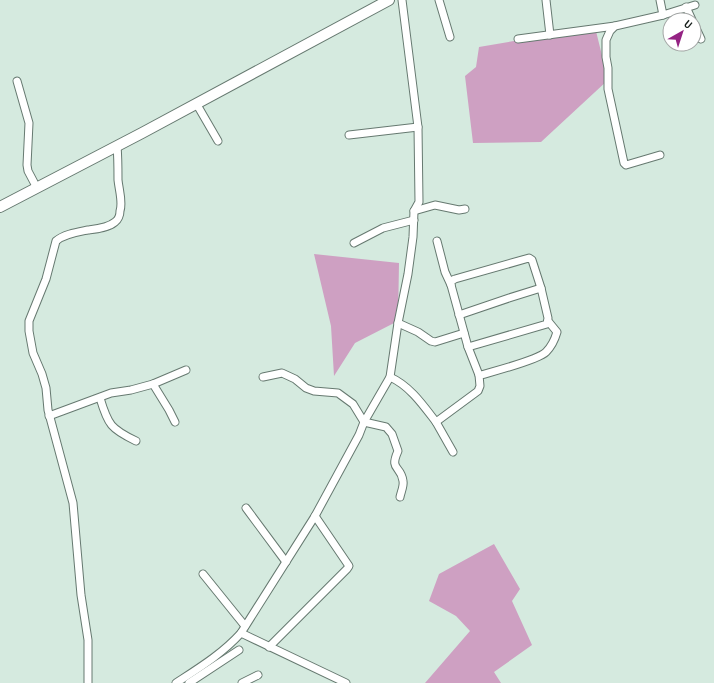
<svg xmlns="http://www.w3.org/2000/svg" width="714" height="683" font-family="'Archivo Narrow',sans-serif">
<rect width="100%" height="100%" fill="#d5eadf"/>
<!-- forest -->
<g fill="#cea0c2">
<path d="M 595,27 L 608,80 L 541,142 L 473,143 L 465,76 L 476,67 L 479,47 Z"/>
<path d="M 314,254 L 399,263 L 398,321 L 355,343 L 334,376 L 331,326 Z"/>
<path d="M 494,544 L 520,589 L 512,601 L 532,645 L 494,672 L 501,683 L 425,683 L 470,631 L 456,616 L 429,601 L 439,574 Z"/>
</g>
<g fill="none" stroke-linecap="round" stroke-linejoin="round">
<!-- street casing -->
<g stroke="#667970" stroke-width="9">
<g id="street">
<path d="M 439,0 L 450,37"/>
<path d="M 546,0 L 550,35"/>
<path d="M 660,0 L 663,15 L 695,5"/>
<path d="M 686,7 L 692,20"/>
<path d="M 694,24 L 701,39"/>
<path d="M 518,39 L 615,26"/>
<path d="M 17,81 L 29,123 L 27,165 L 28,171 L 37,188"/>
<path d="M 196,103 L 218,141"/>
<path d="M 349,135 L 418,127"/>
<path d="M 660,155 L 626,165 L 624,163 L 608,89 L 608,68 L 606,57 L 606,40 L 610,31 L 615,26 L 663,15"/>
<path d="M 414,211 L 435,205 L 459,210 L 465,209"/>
<path d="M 437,241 L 445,272 L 451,285"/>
<path d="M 354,243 L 383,228 L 414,220"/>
<path d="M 541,288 L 532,260 L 529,258 L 455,279 L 451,281 L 451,285 L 468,347 L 479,375 L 481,375 C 495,371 538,360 546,352 C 552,346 555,339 557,332 L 548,321"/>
<path d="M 459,315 L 509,298 L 541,288 L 548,318 L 547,324 L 468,347"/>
<path d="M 398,323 L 418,332 L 431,341 L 435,342 L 464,333"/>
<path d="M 263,377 L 282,373 L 295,379 L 306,388 L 314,391 L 338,393 L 353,404 L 364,422 L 386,427 L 392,434 L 398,451 C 389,471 401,465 403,481 C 404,486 401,492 400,497"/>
<path d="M 390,377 C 410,386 423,405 436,422 L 478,391 L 480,386 L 479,375"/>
<path d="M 153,384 L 169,410 L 175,422"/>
<path d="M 100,398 C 108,425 111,429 136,441"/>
<path d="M 49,416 L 111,393 L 131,390 L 153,384 L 186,370"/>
<path d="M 436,422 L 453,452"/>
<path d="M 246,508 L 286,562"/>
<path d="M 203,574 L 245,626"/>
<path d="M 241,633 L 346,683"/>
<path d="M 269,647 L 347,569 L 349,566 L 315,516"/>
<path d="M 88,683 L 88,640 L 81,595 L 73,503 L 48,410 L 46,388 L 42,374 L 33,353 L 29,331 L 29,321 L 46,279 L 56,241 C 64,234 78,232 88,230 C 96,229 108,228 115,222 C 118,220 120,215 120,211 C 123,202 119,190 118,180 C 118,169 118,157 117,146"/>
<path d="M 176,683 C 199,668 222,654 241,633 L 315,516 L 359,435 L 364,422 L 390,377 L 398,323 L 408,274 L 413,237 L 414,211 L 419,202 L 418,127 L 402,0"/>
<path d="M 189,683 L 239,650"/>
<path d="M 242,683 L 258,675"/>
</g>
</g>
<!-- secondary casing -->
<g stroke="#667970" stroke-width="12">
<path id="secondary" d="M 0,207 L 142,133 L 389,0"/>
</g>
<!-- street -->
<use href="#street" stroke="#fff" stroke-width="7"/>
<!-- secondary -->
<use href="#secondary" stroke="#fff" stroke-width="10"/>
</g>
<!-- north arrow -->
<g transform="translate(682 32) rotate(39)"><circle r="19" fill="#ffffff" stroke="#a2a5a4"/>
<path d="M0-3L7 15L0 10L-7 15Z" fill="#942383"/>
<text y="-6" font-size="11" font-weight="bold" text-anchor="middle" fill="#171f1b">U</text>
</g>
</svg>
